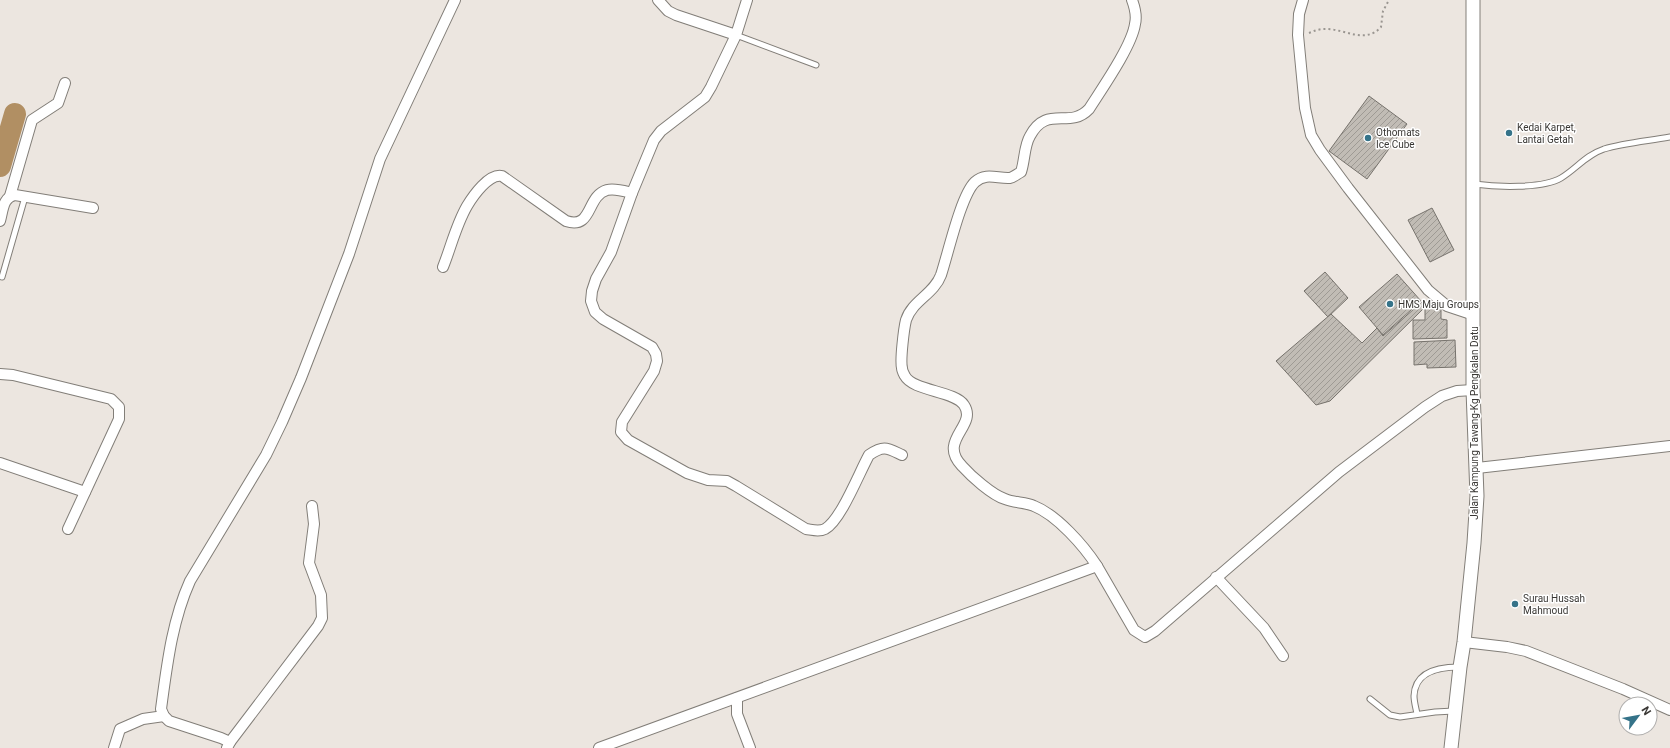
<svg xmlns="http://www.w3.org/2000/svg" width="1670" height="748" font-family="Roboto,sans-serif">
<defs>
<pattern id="building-hatch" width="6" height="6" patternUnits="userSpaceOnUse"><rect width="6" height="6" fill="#c1bcb5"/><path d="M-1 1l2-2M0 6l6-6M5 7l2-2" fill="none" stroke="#9e9a94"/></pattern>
</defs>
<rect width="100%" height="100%" fill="#ece6e0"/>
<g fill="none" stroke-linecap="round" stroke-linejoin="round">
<!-- river -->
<path stroke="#b18f63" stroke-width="22" d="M 0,166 L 15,114"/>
</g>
<!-- building -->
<g fill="url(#building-hatch)" stroke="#76726c">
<path d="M 1369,96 L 1407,124 L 1367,179 L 1329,151 Z"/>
<path d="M 1432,208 L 1454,250 L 1430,262 L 1408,220 Z"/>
<path d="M 1325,272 L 1348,298 L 1328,317 L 1304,291 Z"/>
<path d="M 1397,274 L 1421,301 L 1383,335 L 1359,307 Z"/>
<path d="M 1422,302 L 1426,306 L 1330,401 L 1316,405 L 1276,361 L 1331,314 L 1362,343 L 1377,328 L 1383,336 Z"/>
<path d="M 1425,307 L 1441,307 L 1441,319 L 1447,320 L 1447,338 L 1413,339 L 1413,320 L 1425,320 Z"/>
<path d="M 1455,340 L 1456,367 L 1427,368 L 1427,364 L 1414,365 L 1414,342 Z"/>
</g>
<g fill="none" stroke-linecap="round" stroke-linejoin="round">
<!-- service casing -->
<g stroke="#827e78" stroke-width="7">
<g id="service">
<path d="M 736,35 L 816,65"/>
<path d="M 1474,184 C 1496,187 1542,189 1561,178 C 1576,169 1586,155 1604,149 C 1625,143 1648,141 1670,137"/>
<path d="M 2,277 L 25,197"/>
<path d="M 1370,699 L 1390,715 L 1400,717 L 1435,712 L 1454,711"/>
<path d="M 1417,714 C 1416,708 1414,702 1414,696 C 1415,671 1439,667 1459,667"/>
</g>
</g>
<!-- minor casing -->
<g stroke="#827e78" stroke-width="12">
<g id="minor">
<path d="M 658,0 L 668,11 L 676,15 L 736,35"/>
<path d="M 747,0 L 736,35 L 711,87 L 705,97 L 661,131 L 654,140 L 632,193 L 611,252 L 596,279 L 592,291 L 591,301 L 595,312 L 603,319 L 652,347 L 656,354 L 657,361 L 654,371 L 622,422 L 621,432 L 628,440 L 687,473 L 708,480 L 727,481 L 736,486 L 806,529 C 813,530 819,532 825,529 C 841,520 859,473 869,455 C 884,445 887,448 902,455"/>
<path d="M 1303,0 L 1299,14 L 1298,35 L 1305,108 L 1311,135 L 1320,150 L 1348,188 L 1428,290 L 1447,306 L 1474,315"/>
<path d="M 10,196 L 32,120 L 58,103 L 65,83"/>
<path d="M 0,221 C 3,210 3,197 15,195 L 93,208"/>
<path d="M 443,267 C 451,247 456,225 467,206 C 473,196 489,173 502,176 L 566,221 C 593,230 586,196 607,190 C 615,188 624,191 632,193"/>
<path d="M 0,374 L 13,375 L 111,399 L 119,407 L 119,419 L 68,529"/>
<path d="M 0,463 L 85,492"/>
<path d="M 1477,468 L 1670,446"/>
<path d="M 1097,566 C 1084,546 1057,515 1034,506 C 1025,502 1014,503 1005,499 C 992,495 971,476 962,466 C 937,440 978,426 964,405 C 955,391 913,391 905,376 C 904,374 902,371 902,368 C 900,360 904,328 906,320 C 912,301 934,294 941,275 C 948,254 961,195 975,182 C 986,172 998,179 1010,178 C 1014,177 1017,174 1021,172 C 1025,160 1024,146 1030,136 C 1047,104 1069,130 1089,109 C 1101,90 1132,46 1135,24 C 1137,16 1135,8 1132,0"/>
<path d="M 1216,577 L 1264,628 L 1283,656"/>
<path d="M 1464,642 L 1507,647 L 1526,651 L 1623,689 L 1670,710"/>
<path d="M 737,698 L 737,714 L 750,748"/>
<path d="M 230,742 L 318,626 L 322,618 L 321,595 L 309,563 L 314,524 L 312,506"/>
<path d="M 114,748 L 120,729 L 143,719 L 164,716"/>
<path d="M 227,748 L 230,742 L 221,738 L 169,721 L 164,716 L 161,709 C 167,665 172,621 190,581 L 266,455 L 282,422 L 301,378 L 349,254 L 380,159 L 455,0"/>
<path d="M 599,748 L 1097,566 L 1134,630 L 1145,637 L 1155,631 L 1339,472 L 1425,407 L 1442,396 L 1457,391 L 1473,390"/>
</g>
</g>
<!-- tertiary casing -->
<g stroke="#827e78" stroke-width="15">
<path id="tertiary" d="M 1451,748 L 1460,667 L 1464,642 L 1474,543 L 1477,496 L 1473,390 L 1473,0"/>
</g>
<!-- path -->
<path stroke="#9a9691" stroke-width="2" stroke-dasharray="2 3" stroke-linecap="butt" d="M 1309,33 C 1314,31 1319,29 1324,29 C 1344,28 1365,45 1381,27 L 1383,11 L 1389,0"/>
<!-- service -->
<use href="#service" stroke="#fff" stroke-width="5"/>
<!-- minor -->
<use href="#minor" stroke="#fff" stroke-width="10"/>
<!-- tertiary -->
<use href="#tertiary" stroke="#fff" stroke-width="13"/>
</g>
<!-- markers -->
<g fill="#357389" stroke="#fff" stroke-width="1.5">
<circle cx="1509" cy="133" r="4"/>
<circle cx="1368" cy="138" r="4"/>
<circle cx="1390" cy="304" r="4"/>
<circle cx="1515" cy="604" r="4"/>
</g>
<g text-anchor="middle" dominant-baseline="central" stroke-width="3" stroke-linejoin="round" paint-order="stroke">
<!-- poi labels -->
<g font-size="10" fill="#393734" stroke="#fff" text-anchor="start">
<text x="1517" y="127">Kedai Karpet,<tspan x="1517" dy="12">Lantai Getah</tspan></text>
<text x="1376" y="132">Othomats<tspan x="1376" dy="12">Ice Cube</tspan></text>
<text x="1398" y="304">HMS Maju Groups</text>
<text x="1523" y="598">Surau Hussah<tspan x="1523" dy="12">Mahmoud</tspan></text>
</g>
<!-- street labels -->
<g font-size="10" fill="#393734" stroke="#fff">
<text transform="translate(1474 423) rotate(-90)">Jalan Kampung Tawang-Kg Pengkalan Datu</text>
</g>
</g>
<!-- north arrow -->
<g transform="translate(1638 716) rotate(58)"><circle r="19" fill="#ffffff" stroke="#b0afae"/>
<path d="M0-3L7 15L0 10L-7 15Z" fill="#357389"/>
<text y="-6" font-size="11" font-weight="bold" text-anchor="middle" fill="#393734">N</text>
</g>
</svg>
